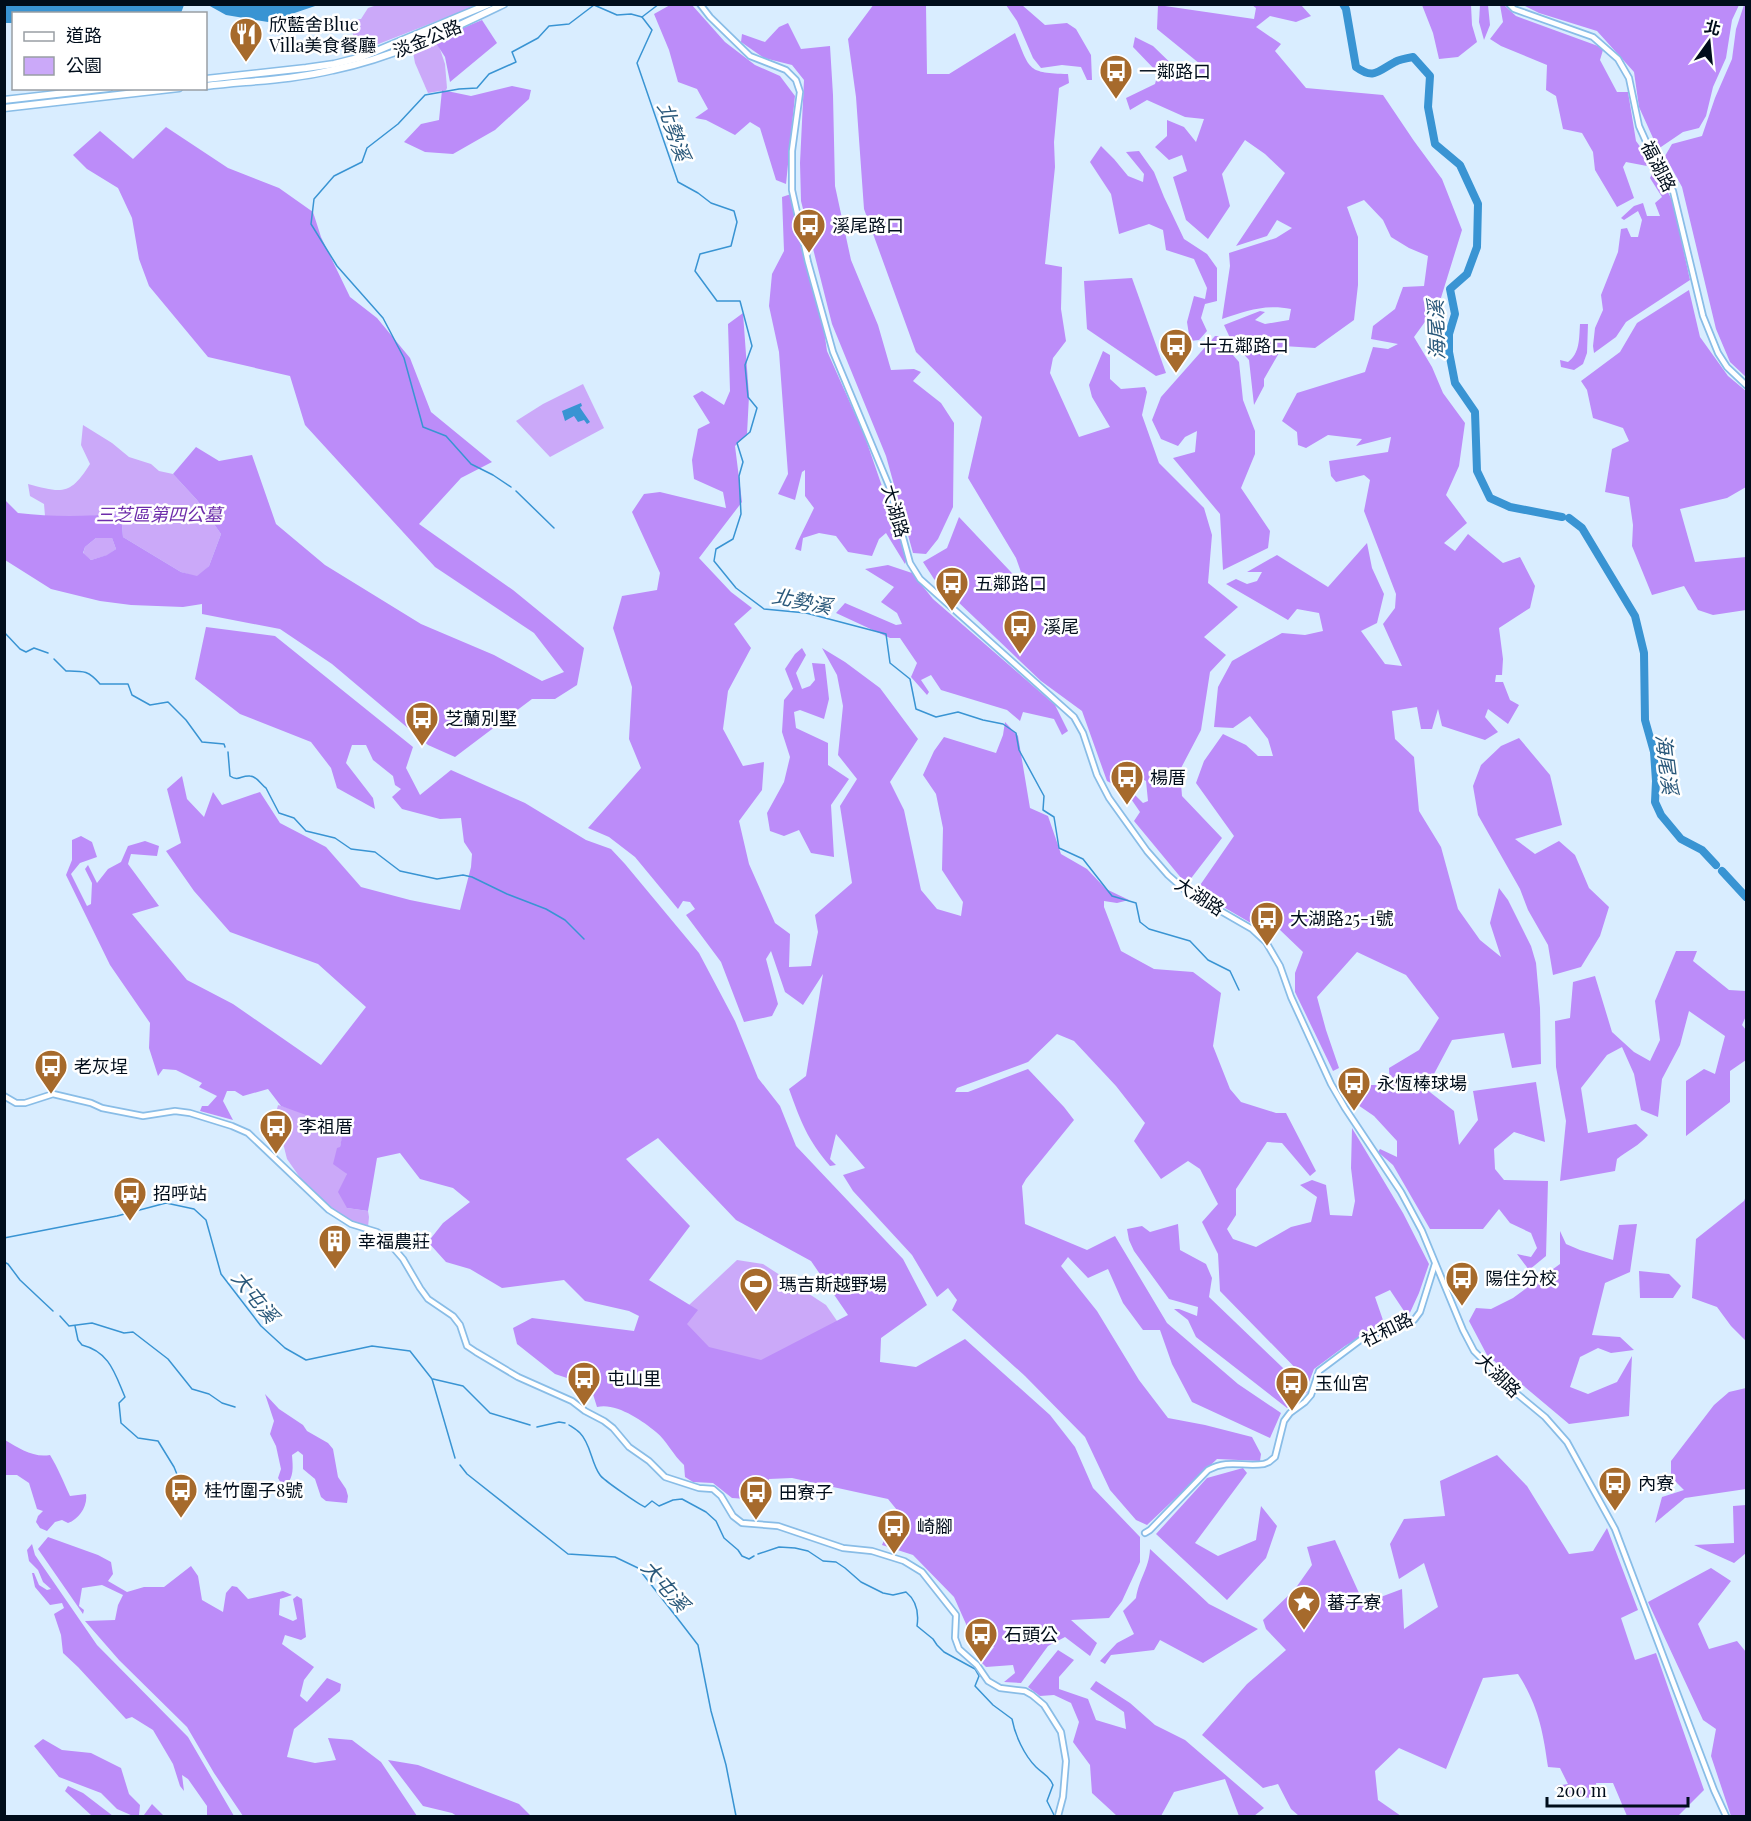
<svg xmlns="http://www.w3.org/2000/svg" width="1751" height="1821" font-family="'Playfair Display','Noto Sans TC',serif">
<rect width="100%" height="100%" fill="#d9edff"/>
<!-- green -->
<g fill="#cba9f9">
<path d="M 377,5 L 377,4 L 478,5 L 358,52 L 349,20 L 361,19 L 368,8 Z"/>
<path d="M 438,43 L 445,64 L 447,88 L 446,90 L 428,93 L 415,63 L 413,52 Z"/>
<path d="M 583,384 L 604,428 L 550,457 L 516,421 L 543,404 Z"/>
<path d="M 83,425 L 112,443 L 129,457 L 151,464 L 159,471 L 173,474 L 197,500 L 221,534 L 209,566 L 197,577 L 181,572 L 123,537 L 121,513 L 91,516 L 45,516 L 44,504 L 30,496 L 28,484 C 62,493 70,496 90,464 L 81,445 Z"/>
<path d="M 96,538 L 112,538 L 116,549 L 108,555 L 91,560 L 83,554 L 85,547 Z"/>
<path d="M 278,1105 L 345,1125 L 340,1147 L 347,1175 L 347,1208 L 368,1211 L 369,1217 L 368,1227 L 352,1221 L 337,1213 L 301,1179 L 287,1159 L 284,1147 L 273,1125 Z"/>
<path d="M 737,1260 L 763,1264 L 826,1305 L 844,1331 L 735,1375 L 672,1321 Z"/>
</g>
<!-- forest -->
<g fill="#bc8cf9" fill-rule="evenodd">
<path d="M 874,4 L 926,5 L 927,74 L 949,74 L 1015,33 C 1030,70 1027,73 1068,74 L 1069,83 L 1059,88 L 1054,142 L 1055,167 L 1045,264 L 1062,267 L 1061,309 L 1066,341 L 1053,358 L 1050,373 L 1079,437 L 1110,427 L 1092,397 L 1089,385 L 1103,351 L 1110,355 L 1110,379 L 1121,389 L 1145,387 L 1147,392 L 1142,415 L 1159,463 L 1204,508 L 1212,535 L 1208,583 L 1238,607 L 1204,637 L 1226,655 L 1210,672 L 1201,730 L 1180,770 L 1182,796 L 1222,838 L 1189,881 L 1182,879 L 1134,821 L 1140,812 L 1129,796 L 1131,791 L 1143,803 L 1148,801 L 1146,781 L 1126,770 L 1116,769 L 1119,778 L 1133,787 L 1120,788 L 1107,781 L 1082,711 L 1041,681 L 934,579 L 923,562 L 947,548 L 959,517 L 1027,589 L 1016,558 L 968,478 L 982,417 L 916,352 L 864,209 L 856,97 L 848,39 Z"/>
<path d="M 670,5 L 692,5 L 725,42 L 755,65 L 780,76 L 795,96 L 786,184 L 776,180 L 760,128 L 750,122 L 735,135 L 706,120 L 695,118 L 708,109 L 697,89 L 678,82 L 669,50 L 654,14 Z"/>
<path d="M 1006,5 L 1022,5 L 1045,25 L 1067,23 L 1076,29 L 1091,55 L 1092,80 L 1087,80 L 1081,67 L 1062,65 L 1041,68 L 1033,58 L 1017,21 Z"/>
<path d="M 1158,5 L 1254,19 L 1256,8 L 1252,5 L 1301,5 L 1311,16 L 1296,22 L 1270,16 L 1256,27 L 1281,44 L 1275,51 L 1306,88 L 1383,95 L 1414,141 L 1442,179 L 1462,230 L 1440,301 L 1414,337 L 1432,367 L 1443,393 L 1465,423 L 1459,466 L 1446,495 L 1467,523 L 1444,543 L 1455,551 L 1468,534 L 1503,563 L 1520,557 L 1535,586 L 1530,608 L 1499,628 L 1503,659 L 1502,675 L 1496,675 L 1495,682 L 1503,682 L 1510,700 L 1519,705 L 1508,724 L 1488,709 L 1485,717 L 1498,732 L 1485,740 L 1442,726 L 1438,709 L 1432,729 L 1421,729 L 1417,707 L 1392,711 L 1395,739 L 1414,757 L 1419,811 L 1441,847 L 1458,909 L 1480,940 L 1501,957 L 1490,923 L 1499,888 L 1508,900 L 1531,946 L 1536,963 L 1540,1008 L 1541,1064 L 1512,1068 L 1504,1033 L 1452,1040 L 1426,1089 L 1454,1111 L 1459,1145 L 1478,1120 L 1473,1091 L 1536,1082 L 1545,1142 L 1514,1132 L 1494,1149 L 1495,1169 L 1504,1180 L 1548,1181 L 1546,1256 L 1529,1270 L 1517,1254 L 1531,1257 L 1537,1248 L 1531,1233 L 1510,1223 L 1499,1209 L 1483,1229 L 1430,1229 L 1393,1165 L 1378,1152 L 1380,1149 L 1397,1157 L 1397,1141 L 1374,1116 L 1355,1103 L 1359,1085 L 1390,1085 L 1389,1068 L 1419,1050 L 1439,1018 L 1406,975 L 1357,952 L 1317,997 L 1326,1030 L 1339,1068 L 1333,1071 L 1295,992 L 1295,973 L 1303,952 L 1279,929 L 1268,933 L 1196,891 L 1234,836 L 1196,783 L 1204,761 L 1223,734 L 1246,745 L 1258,756 L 1273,756 L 1268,739 L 1250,716 L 1233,728 L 1214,727 L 1218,687 L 1232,661 L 1282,633 L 1305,635 L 1323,631 L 1319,613 L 1297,609 L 1288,620 L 1226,584 L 1236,579 L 1247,584 L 1257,581 L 1262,572 L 1247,572 L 1277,555 L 1328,587 L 1367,543 L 1372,568 L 1384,594 L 1377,623 L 1361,631 L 1385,664 L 1402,666 L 1383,624 L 1395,608 L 1396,594 L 1364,511 L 1370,480 L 1364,475 L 1336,482 L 1331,476 L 1329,461 L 1388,452 L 1391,437 L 1356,446 L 1362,439 L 1328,435 L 1306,448 L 1298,445 L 1297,432 L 1282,421 L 1297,393 L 1365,372 L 1373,347 L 1388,349 L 1398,344 L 1371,339 L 1373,326 L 1395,309 L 1403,287 L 1424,286 L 1428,256 L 1409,248 L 1391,237 L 1383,220 L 1364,200 L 1347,207 L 1358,237 L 1358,285 L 1354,320 L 1315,348 L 1283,346 L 1264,379 L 1264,386 L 1254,405 L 1249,360 L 1231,340 L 1224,325 L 1260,311 L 1265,312 L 1255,320 L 1265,324 L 1289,320 L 1291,309 C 1265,304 1246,311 1222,319 L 1230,266 L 1229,253 L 1276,238 L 1292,228 L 1277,220 L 1267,236 L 1236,246 L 1285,173 L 1265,154 L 1245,140 L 1222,174 L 1230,206 L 1208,239 L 1186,220 L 1173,177 L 1187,171 L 1182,155 L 1169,160 L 1155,147 L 1167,136 L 1167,120 L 1184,127 L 1196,142 L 1204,119 L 1185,117 L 1147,100 L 1130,110 L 1126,98 L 1155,84 L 1158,73 L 1133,47 L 1135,37 L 1153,46 L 1183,75 L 1205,68 L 1157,29 Z"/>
<path d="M 1422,5 L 1471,5 L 1472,25 L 1477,42 L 1458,57 L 1439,59 L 1433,33 Z"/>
<path d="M 1480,5 L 1488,5 L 1490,25 L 1484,40 L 1479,22 Z"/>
<path d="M 1500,5 L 1504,5 L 1516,16 L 1598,46 L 1603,50 L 1600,60 L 1617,92 L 1628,92 L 1636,141 L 1652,163 L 1647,166 L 1626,162 L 1623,167 L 1634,198 L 1617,207 L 1595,170 L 1593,152 L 1582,133 L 1563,129 L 1556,96 L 1546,90 L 1547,65 L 1501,46 L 1490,39 L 1503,22 Z"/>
<path d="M 1523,5 L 1739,5 L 1732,20 L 1726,58 L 1713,87 L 1706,116 L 1699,128 L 1683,132 L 1658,149 L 1639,107 L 1634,72 L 1597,31 L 1539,13 Z"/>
<path d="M 1744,5 L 1746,5 L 1746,377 L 1730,362 L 1716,329 L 1682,187 L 1665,156 L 1672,144 L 1702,136 L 1715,98 L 1732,59 L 1736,29 Z"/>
<path d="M 482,20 L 497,43 L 450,82 L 445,57 L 434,40 Z"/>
<path d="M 788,23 L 801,49 L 830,46 L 833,95 L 835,186 L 851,260 L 878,325 L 891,370 L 914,369 L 921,372 L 913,381 L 941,403 L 954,423 L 953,507 L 938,539 L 926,554 L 913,553 L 886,456 L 832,324 L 801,201 L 800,163 L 804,80 L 792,65 L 764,58 L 741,42 L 742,34 L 765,42 L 779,27 Z"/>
<path d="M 512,86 L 531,90 L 529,99 L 495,130 L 453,154 L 425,152 L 404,142 L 421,124 L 439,120 L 442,90 L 471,96 Z"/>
<path d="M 166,127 L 228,168 L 279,188 L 313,212 L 321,237 L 350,297 L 377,318 L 410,358 L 431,412 L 492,462 L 461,478 L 419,524 L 513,590 L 584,648 L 577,685 L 555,699 L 532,699 L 455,757 L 428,745 L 332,664 L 280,629 L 202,614 L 202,604 L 183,607 L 131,605 L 100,601 L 51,589 L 5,560 L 5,500 L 18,513 C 52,517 86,517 121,513 L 123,537 L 181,572 L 197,576 L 209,566 L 221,534 L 197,500 L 173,474 L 196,447 L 219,461 L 252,455 L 276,524 L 325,565 L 421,624 L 494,655 L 542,681 L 564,672 L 534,633 L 435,567 L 305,425 L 290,376 L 208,357 L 149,286 L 139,259 L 132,218 L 118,188 L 87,169 L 73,155 L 100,131 L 133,159 ZM 96,538 L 112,538 L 116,549 L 107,555 L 91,560 L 83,553 L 85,547 Z"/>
<path d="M 1101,146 L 1114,159 L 1128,176 L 1143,182 L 1144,174 L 1126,152 L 1139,151 L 1154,172 L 1164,197 L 1184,239 L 1207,254 L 1217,268 L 1217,301 L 1205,304 L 1201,318 L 1207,331 L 1199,340 L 1190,341 L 1187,322 L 1194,296 L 1205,299 L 1207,288 L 1194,259 L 1166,250 L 1163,230 L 1149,224 L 1119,234 L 1111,194 L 1090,162 Z"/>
<path d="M 1655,167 L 1673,202 L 1690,280 L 1626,322 L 1616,337 L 1594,353 L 1593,346 L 1595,328 L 1603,310 L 1601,295 L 1618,252 L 1621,229 L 1627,228 L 1631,237 L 1638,237 L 1642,220 L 1638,211 L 1624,220 L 1621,218 L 1634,206 L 1643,203 L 1647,216 L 1660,216 L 1655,203 L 1662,197 L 1650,178 Z"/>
<path d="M 791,194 L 824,330 L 827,351 L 864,434 L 907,559 L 905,564 L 886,533 L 879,539 L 872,556 L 848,552 L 836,536 L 819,533 L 803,538 L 801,551 L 795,549 L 798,541 L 814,508 L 805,496 L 805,470 L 802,472 L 795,500 L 778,494 L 788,474 L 779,352 L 769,306 L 772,274 L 784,251 L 782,197 Z"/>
<path d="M 1132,278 L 1166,373 L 1156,376 L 1087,329 L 1084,281 Z"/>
<path d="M 1689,290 L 1700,337 L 1728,376 L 1746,391 L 1746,487 L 1727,498 L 1680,509 L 1695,562 L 1746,557 L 1746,610 L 1713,615 L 1698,610 L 1684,586 L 1652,595 L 1632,546 L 1633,525 L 1629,497 L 1605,492 L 1612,449 L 1629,441 L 1623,428 L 1593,418 L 1587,390 L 1581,381 L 1620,352 L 1637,323 Z"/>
<path d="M 743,313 L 749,396 L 747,434 L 735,446 L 742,502 L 699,558 L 731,592 L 752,608 L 734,624 L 751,648 L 728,691 L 723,729 L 743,766 L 764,762 L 762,790 L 739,821 L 749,864 L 775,923 L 790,934 L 789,967 L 811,966 L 818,932 L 815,915 L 852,883 L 840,806 L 857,779 L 838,755 L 843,706 L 837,675 L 822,648 L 845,662 L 880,688 L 918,739 L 890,782 L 904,810 L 921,890 L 937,909 L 961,916 L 963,902 L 942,870 L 943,828 L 936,794 L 923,775 L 934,751 L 944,737 L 996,753 L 1003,735 L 1005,722 L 1018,736 L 1030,808 L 1048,816 L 1061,854 L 1087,869 L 1106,889 L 1129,900 L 1117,903 L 1104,901 L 1104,907 L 1121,951 L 1154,969 L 1193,972 L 1221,993 L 1213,1046 L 1230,1089 L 1241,1102 L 1276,1113 L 1286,1113 L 1316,1171 L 1310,1176 L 1282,1143 L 1267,1142 L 1236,1189 L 1236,1215 L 1227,1229 L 1233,1239 L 1256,1247 L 1291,1227 L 1311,1222 L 1317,1197 L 1300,1185 L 1312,1180 L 1326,1185 L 1330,1215 L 1352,1216 L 1355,1201 L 1351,1168 L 1352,1128 L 1403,1213 L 1429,1264 L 1419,1293 L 1408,1317 L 1390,1290 L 1375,1297 L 1384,1323 L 1345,1346 L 1314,1369 L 1309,1382 L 1220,1291 L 1218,1254 L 1202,1222 L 1218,1204 L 1200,1169 L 1188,1161 L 1161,1179 L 1134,1141 L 1145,1123 L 1116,1086 L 1074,1041 L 1057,1034 L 1028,1062 L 957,1088 L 955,1092 L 968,1092 L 1028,1069 L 1064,1107 L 1074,1120 L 1026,1179 L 1022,1186 L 1025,1224 L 1087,1250 L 1115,1236 L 1167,1323 L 1238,1384 L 1281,1413 L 1270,1438 L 1192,1402 L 1172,1364 L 1160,1330 L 1143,1330 L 1123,1303 L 1108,1269 L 1088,1278 L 1068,1257 L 1061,1266 L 1097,1311 L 1139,1380 L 1168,1418 L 1205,1425 L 1252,1437 L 1261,1454 L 1260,1461 L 1217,1459 L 1147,1525 L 1136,1520 L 1110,1490 L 1085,1437 L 1025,1376 L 952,1310 L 957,1300 L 948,1288 L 937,1297 L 912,1255 L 853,1191 L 843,1175 L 865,1168 L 836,1134 L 830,1159 L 836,1165 L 830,1166 C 807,1139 801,1122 789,1089 L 806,1076 L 823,974 L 803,1005 L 785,992 L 771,951 L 766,959 L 778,1004 L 772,1016 L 744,1022 L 721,962 L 686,915 L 695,909 L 690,902 L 683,901 L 678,909 L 635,857 L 609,837 L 588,828 L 641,768 L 629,739 L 632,687 L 613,628 L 622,596 L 657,590 L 660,573 L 632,512 L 644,494 L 660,492 L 726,508 L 723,492 L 694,479 L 692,460 L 698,429 L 710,423 L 693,396 L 702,391 L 724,405 L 730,391 L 728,324 Z"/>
<path d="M 1580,324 L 1588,324 L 1587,353 L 1583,364 L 1574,370 L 1561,367 L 1560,360 L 1568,362 C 1580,353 1579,339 1580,324 Z"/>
<path d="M 1215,336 L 1219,336 L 1220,340 L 1239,362 L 1243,400 L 1255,431 L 1255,454 L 1241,488 L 1270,531 L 1268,548 L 1223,570 L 1220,514 L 1173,458 L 1195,452 L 1197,431 L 1185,437 L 1178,446 L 1161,439 L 1152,420 L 1161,397 Z"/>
<path d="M 888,565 L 912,573 L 933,599 L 1055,705 L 1068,731 L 1062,735 L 1054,719 L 1023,712 L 1020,721 L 1007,710 L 941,690 L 931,675 L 921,680 L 929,692 L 927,695 L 911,677 L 917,663 L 900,638 L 890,638 L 836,613 L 845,603 L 896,625 L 902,624 L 897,613 L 881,602 L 894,587 L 865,569 Z"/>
<path d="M 206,627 L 275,636 L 413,747 L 406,768 L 420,795 L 451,770 L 525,803 L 586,840 L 611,849 L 625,864 L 699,953 L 735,1021 L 758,1078 L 780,1106 L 796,1146 L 903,1259 L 927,1305 L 881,1338 L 880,1362 L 916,1367 L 965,1339 L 1050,1415 L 1075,1447 L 1093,1488 L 1140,1537 L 1140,1562 L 1122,1601 L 1109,1618 L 1071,1620 L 1097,1643 L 1090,1656 L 1065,1637 L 1048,1646 L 1021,1683 L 1004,1682 L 1015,1673 L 1013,1665 L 986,1667 L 982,1663 L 994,1647 L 966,1634 L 966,1624 L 954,1597 L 913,1555 L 882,1545 L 897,1510 L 888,1499 L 792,1478 L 769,1479 L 761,1500 L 732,1498 L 713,1483 L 693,1482 L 685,1477 L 684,1465 C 673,1455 667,1441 656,1432 C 642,1420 615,1402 597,1407 L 591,1388 L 582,1383 L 555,1374 L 517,1344 L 513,1328 L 532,1318 L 634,1331 L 639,1316 L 629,1311 L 585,1301 L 564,1280 L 502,1288 L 470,1269 L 446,1262 L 428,1242 L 443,1223 L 470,1202 L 453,1188 L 420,1179 L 400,1153 L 377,1158 L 368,1211 L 347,1208 L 338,1192 L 347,1174 L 333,1164 L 337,1148 L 340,1147 L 344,1126 L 334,1125 L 281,1106 L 268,1089 L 243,1096 L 235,1091 L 227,1091 L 223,1101 L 233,1120 L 200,1111 L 202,1106 L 208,1106 L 217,1096 L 199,1087 L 202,1083 L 176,1070 L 163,1069 L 158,1076 L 149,1048 L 150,1023 L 110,965 L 66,875 L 72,860 L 72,840 L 81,836 L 92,842 L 97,857 L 80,863 L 71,874 L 87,906 L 91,904 L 92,883 L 85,869 L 88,865 L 97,883 L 108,869 L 121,862 L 128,846 L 145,841 L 159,846 L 157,856 L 131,854 L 128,864 L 159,906 L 132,914 L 187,980 L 233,1004 L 321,1065 L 366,1007 L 318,964 L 230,932 L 194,891 L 166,851 L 181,843 L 167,789 L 182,776 L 187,799 L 204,817 L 213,792 L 222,805 L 260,792 L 280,823 L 326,847 L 361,887 L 410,900 L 460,910 L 471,867 L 472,854 L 464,842 L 461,818 L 440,819 L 402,809 L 392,797 L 401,789 L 395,785 L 393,776 L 373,760 L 366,745 L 352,745 L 346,763 L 373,798 L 375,809 L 337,788 L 331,768 L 311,742 L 240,714 L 195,679 ZM 658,1138 L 736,1220 L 811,1261 L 848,1315 L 761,1360 L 709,1347 L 687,1324 L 698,1310 L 649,1280 L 690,1226 L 626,1159 Z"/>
<path d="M 802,648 L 806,655 L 796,673 L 802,689 L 810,686 L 815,680 L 812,663 L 825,664 L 829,699 L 824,719 L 800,710 L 794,712 L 796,728 L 828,743 L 828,765 L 849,779 L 831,805 L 834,857 L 811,853 L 799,830 L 784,836 L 770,831 L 767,813 L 784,782 L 790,757 L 782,732 L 784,700 L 793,689 L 785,669 L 795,654 Z"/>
<path d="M 1519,738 L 1550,775 L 1562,825 L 1515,839 L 1535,854 L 1559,841 L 1575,855 L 1589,888 L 1609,907 L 1600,936 L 1581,967 L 1553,975 L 1548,945 L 1528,910 L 1520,889 L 1478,815 L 1473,786 L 1481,765 L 1501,746 Z"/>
<path d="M 1676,951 L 1697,951 L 1693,961 L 1729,990 L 1746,991 L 1746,1016 L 1742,1025 L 1746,1030 L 1746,1060 L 1730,1071 L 1730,1102 L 1686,1136 L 1686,1081 L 1704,1069 L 1715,1074 L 1725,1036 L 1689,1011 L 1680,1045 L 1662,1079 L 1658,1117 L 1641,1110 L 1634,1074 L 1622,1047 L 1607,1055 L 1581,1088 L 1588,1133 L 1636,1124 L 1648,1135 C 1640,1145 1627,1151 1617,1159 L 1615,1171 L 1560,1181 L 1566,1121 L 1556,1067 L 1555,1021 L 1570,1018 L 1573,982 L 1595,976 L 1612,1032 L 1634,1052 L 1650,1061 L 1660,1040 L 1655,1001 Z"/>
<path d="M 1746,1196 L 1746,1341 L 1731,1326 L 1717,1307 L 1692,1298 L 1696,1239 L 1744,1201 Z"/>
<path d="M 1178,1224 L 1180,1250 L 1206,1264 L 1212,1278 L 1209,1297 L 1308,1392 L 1287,1408 L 1196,1337 L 1188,1320 L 1174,1309 L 1179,1309 L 1197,1316 L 1198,1307 L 1169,1299 L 1134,1251 L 1129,1240 L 1127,1229 L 1142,1226 L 1150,1232 Z"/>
<path d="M 1637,1224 L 1630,1272 L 1605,1283 L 1592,1335 L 1620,1337 L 1634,1350 L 1611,1353 L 1598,1348 L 1580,1357 L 1570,1387 L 1588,1394 L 1617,1382 L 1632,1356 L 1629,1416 L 1569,1424 L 1487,1355 L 1469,1321 L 1476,1308 L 1491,1309 L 1513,1298 L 1560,1264 L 1560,1231 L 1566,1244 L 1580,1250 L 1613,1260 L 1619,1225 Z"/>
<path d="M 1639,1271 L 1669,1274 L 1681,1286 L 1673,1298 L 1640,1298 Z"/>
<path d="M 1746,1388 L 1746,1489 L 1685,1498 L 1655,1523 L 1662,1497 L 1684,1490 L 1671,1477 L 1671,1461 L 1714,1405 L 1729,1392 Z"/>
<path d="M 265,1394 L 279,1409 L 303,1425 L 307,1431 L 328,1443 L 333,1449 L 338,1477 L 346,1489 L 348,1496 L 347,1503 L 326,1501 L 321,1497 L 315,1479 L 303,1469 L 303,1455 L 298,1451 L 292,1455 C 293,1468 294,1476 286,1486 L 281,1483 L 278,1478 L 281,1469 L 276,1446 L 270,1434 L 274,1421 Z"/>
<path d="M 5,1440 C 19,1448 33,1458 50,1455 C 58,1468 63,1481 70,1496 L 86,1494 C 88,1506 79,1519 68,1523 L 62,1520 L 55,1522 L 47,1531 L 40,1528 L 36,1522 L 38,1516 L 43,1511 L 37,1509 L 29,1483 L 17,1475 L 5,1475 Z"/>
<path d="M 1497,1455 L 1527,1486 L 1569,1554 L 1593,1551 L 1607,1528 L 1638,1610 L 1621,1618 L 1635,1660 L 1656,1653 L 1704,1790 L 1678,1816 L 1627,1816 L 1613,1783 L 1596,1783 L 1598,1799 L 1562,1794 L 1556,1786 L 1568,1784 L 1560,1768 L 1548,1767 C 1543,1731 1538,1705 1518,1674 L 1483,1678 L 1446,1769 L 1399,1748 L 1375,1771 L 1378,1800 L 1401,1816 L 1299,1816 L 1291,1809 L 1278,1784 L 1263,1788 L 1202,1735 L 1247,1684 L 1286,1650 L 1266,1629 L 1263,1620 L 1295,1589 L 1312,1565 L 1307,1547 L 1335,1540 L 1359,1593 L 1378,1598 L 1402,1589 L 1404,1629 L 1438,1607 L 1424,1563 L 1399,1579 L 1390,1544 L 1404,1519 L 1445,1516 L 1440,1481 Z"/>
<path d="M 1243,1468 L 1247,1473 L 1195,1543 L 1218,1556 L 1256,1540 L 1261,1506 L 1277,1526 L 1266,1558 L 1227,1600 L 1156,1534 L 1207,1478 Z"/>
<path d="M 1746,1505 L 1746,1553 L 1734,1563 L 1694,1545 L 1734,1543 L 1733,1506 Z"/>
<path d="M 48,1537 L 98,1555 L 111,1562 L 113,1574 L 108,1581 L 127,1592 L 144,1587 L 164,1587 L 191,1566 L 198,1576 L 202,1600 L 223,1612 L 226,1593 L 232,1586 L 237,1587 L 248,1599 L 283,1591 L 292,1595 L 280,1599 L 279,1615 L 293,1621 L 297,1619 L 293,1599 L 297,1596 L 302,1599 L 306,1637 L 301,1640 L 285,1635 L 282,1644 L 314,1667 L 304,1680 L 300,1696 L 307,1702 L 327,1678 L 341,1684 L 340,1691 L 294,1729 L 287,1757 L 315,1763 L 336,1760 L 328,1738 L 352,1740 L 381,1762 L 417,1816 L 243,1816 L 214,1773 L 187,1727 L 119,1660 L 85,1621 L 115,1620 L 118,1605 L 123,1595 L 102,1585 L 82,1588 L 79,1606 L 84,1610 L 83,1614 L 38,1549 Z"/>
<path d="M 32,1544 L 35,1555 L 97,1645 L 188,1737 L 234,1816 L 207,1816 L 207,1806 L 188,1779 L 182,1775 L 184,1791 L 180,1786 L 173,1764 L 153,1730 L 132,1717 L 126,1719 L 78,1667 L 63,1653 L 61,1635 L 54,1614 L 64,1608 L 62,1603 L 50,1605 L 35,1587 L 32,1573 L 34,1573 L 39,1585 L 47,1590 L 51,1589 L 43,1582 L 38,1570 L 29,1561 L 27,1550 Z"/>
<path d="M 1150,1549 L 1209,1604 L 1258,1629 L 1203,1663 L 1160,1640 L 1154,1650 L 1111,1655 L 1105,1664 L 1100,1661 L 1117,1643 L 1134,1634 L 1123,1611 L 1136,1598 C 1139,1578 1149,1569 1150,1549 Z"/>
<path d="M 1711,1568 L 1731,1581 L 1698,1624 L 1709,1649 L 1737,1641 L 1746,1652 L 1746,1816 L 1731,1816 L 1711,1756 L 1716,1729 L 1703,1720 L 1648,1602 Z"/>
<path d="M 1058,1650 L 1074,1660 L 1059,1677 L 1059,1689 L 1088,1699 L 1096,1720 L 1126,1729 L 1124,1712 L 1090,1689 L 1096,1681 L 1130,1703 L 1155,1725 L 1185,1740 L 1264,1808 L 1254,1816 L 1239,1816 L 1225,1779 L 1174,1792 L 1161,1816 L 1117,1816 L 1092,1793 L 1090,1765 L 1073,1742 L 1079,1722 L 1071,1703 L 1054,1695 L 1040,1696 L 1028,1687 Z"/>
<path d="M 43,1739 L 62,1750 L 91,1753 L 121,1768 L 129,1794 L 140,1805 L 139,1815 L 144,1815 L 152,1804 L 164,1816 L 133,1816 L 117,1809 L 101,1793 L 59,1777 L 34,1746 Z"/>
<path d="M 388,1760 L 418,1765 L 519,1804 L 531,1816 L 457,1816 L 452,1813 L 423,1806 Z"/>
<path d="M 68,1786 L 83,1793 L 113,1816 L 92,1816 L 65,1791 Z"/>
</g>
<!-- water -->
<g fill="#3994d3">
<path d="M 4,5 L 5,4 L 184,5 L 181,13 L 14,14 L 13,23 L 5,23 Z"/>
<path d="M 208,5 L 318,5 L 268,22 L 226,15 Z"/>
<path d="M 581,403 L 582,406 L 580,407 L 581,409 L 590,422 L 587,424 L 584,420 L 578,422 L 574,416 L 565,421 L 562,411 Z"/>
</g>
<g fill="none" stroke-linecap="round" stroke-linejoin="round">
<!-- stream -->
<g stroke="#3994d3" stroke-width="1.5">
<path d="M 659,4 L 642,17 L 652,30 L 637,63 L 678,182 L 698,193 L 711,203 L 734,211 L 737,222 L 731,246 L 700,254 L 695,271 L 717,301 L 740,301 L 752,346 L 745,365 L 748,397 L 757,408 L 750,432 L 737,443 L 743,462 L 739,476 L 741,514 L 733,539 L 716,549 L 714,561 L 736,588 L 764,609 L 806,613 L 886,634 L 890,663 L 910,679 L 916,709 L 936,717 L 958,712 L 983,720 L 1003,724 L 1016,733 L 1019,750 L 1044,796 L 1043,810 L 1054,817 L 1059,848 L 1083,859 L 1112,896 L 1136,903 L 1140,922 L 1149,929 L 1190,941 L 1208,960 L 1230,971 L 1239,990"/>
<path d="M 511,487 L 493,475 L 471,464 L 446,436 L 423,427 L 404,358 L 383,318 L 337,266 L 311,224 L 314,199 L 334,176 L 362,162 L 367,148 L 398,124 L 425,95 L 459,89 L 477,88 L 489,74 L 516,62 L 512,52 L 538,38 L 549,26 L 569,24 L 594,5 L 617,15 L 631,14 L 642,17"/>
<path d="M 516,491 L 554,528"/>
<path d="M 4,632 L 20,649 L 26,652 L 34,648 L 48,653"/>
<path d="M 54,659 L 66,671 C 83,671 88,670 100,684 L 128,684 L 132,695 L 150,705 L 168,702 L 186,720 L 202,742 L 224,744 L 225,747"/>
<path d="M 228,752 L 230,776 C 239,782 241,775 250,776 C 257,776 261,785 266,788 L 279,813 L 294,818 L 306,831 L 335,838 L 351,849 L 375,852 L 400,871 L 437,879 L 463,875 L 472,877 L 507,894 L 546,909 L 565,920 L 584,939"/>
<path d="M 4,1238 L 117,1216 L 166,1203 L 194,1209 L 206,1220 L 221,1274 L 261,1326 L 285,1348 L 306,1360 L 372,1346 L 410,1351 L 432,1379 L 455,1458"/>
<path d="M 4,1262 L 8,1264 L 20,1280 L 53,1311"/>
<path d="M 60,1316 L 69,1326 L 92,1323 L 124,1333 L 133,1332 L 168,1359 L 192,1389 L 209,1394 L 222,1403 L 235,1407"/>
<path d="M 75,1326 L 78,1340 L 82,1345 C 110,1352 115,1374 125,1397 L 119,1403 L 121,1423 L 138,1438 L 158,1441 L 174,1467 L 183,1489 L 177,1510"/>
<path d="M 433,1379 L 463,1386 L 490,1413 L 530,1425"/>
<path d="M 569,1425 C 572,1427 577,1430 580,1433 C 591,1444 591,1463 600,1475 C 603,1480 640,1505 645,1507 L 652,1501 L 659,1506 L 673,1500 L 682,1499 L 706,1512 L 716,1521 L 724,1538 L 738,1550 L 742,1556 L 749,1559 L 754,1556"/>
<path d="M 537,1427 L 559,1422 L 565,1423"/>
<path d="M 460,1465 L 467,1474 L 568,1554 L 615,1557 L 638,1568 L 678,1619 L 698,1645 L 711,1711 L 726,1765 L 736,1816"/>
<path d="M 758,1554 L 779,1547 L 795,1548 L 808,1551 L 823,1561 L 836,1562 L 845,1568 L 861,1582 L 883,1593 L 893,1595 L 906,1592 C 917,1601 919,1613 917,1626 L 933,1639 L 937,1645 L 944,1652 L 975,1669 L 979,1676 L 975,1686 L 993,1705 L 1012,1719 C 1015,1735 1024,1755 1036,1767 C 1043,1774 1049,1775 1053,1785 L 1047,1801 L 1054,1815"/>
</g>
<!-- river -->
<g stroke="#3994d3" stroke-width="8">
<path d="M 1343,4 L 1346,9 L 1356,67 C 1374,80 1378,71 1395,62 C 1400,59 1407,58 1413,57 L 1430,76 L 1428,107 L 1435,144 L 1460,165 L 1478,204 L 1477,247 L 1467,274 L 1450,289 L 1455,314 L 1449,334 L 1449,352 L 1455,383 L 1475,412 L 1477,471 L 1490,498 L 1510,507 L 1562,517"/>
<path d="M 1569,518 L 1582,528 L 1635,616 L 1644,653 L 1645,720 L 1654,752 L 1656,781 L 1655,802 L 1661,815 L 1681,839 L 1702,850 L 1716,865"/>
<path d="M 1722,871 L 1746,897"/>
</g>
<!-- minor casing -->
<g stroke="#89bde7" stroke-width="8">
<g id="minor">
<path d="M 700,4 L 710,17 L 750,56 L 786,70 L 796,80 L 800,92 L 792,151 L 792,190 L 808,262 L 833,352 L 889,486 L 910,563 L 920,579 L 1074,717 L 1083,733 L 1097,775 L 1109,798 L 1147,851 L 1168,875 L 1186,891 L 1252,929 L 1266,942 L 1280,966 L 1291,997 L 1331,1084 L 1345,1108 L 1401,1192 L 1422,1231 L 1463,1330 L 1474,1351 L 1516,1393 L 1545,1417 L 1567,1442 L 1615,1529 L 1714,1790 L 1726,1816"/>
<path d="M 1509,4 L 1514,9 L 1593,37 L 1618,59 L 1629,78 L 1639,126 L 1653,157 L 1673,191 L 1703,316 L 1718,353 L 1727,367 L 1746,385"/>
<path d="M 4,1096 L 16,1103 L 25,1103 L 53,1094 L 91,1103 L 102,1108 L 143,1116 L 175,1111 L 190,1113 L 232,1126 L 248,1133 L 329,1210 L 351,1224 L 377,1232 L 384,1237 L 403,1259 L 420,1288 L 428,1299 L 453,1316 L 460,1325 L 467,1346 L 476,1352 L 518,1377 L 572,1401 L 585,1411 L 604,1421 L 613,1428 L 629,1447 L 649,1461 L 665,1477 L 699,1488 L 713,1489 L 721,1496 L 733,1516 L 742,1523 L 778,1526 L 843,1548 L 872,1551 L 904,1561 L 922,1572 L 956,1615 L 955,1638 L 959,1649 L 977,1665 L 988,1681 L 1000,1688 L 1025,1691 L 1032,1695 L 1044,1705 L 1061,1732 L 1066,1761 L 1063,1797 L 1058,1816"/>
<path d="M 1145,1533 L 1150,1530 L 1208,1470 C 1229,1459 1242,1467 1264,1464 L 1269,1462 L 1275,1457 L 1284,1421 L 1290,1413 L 1305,1402 L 1311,1395 L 1319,1371 L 1363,1338 L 1414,1320 L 1420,1312 L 1435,1264"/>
</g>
</g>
<!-- major casing -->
<g stroke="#89bde7" stroke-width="9">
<g id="major">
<path d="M 206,79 L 306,68 L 334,64 L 362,57 L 489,4"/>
<path d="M 206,86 C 248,81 292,80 333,70 C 393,58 450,30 504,4"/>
<path d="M 4,100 L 109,88"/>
<path d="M 4,108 L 179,88"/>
</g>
</g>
<!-- minor -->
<use href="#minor" stroke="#fff" stroke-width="4.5"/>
<!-- major -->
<use href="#major" stroke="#fff" stroke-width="6"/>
</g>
<!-- icons -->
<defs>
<g id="restaurant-pin" transform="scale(1.725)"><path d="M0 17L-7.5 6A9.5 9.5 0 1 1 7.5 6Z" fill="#a66a2c" stroke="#fff"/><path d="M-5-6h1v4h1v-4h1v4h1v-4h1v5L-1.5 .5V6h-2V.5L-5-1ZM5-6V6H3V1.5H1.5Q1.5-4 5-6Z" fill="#fff"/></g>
<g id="bus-pin" transform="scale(1.725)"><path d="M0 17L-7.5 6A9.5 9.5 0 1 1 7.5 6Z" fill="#a66a2c" stroke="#fff"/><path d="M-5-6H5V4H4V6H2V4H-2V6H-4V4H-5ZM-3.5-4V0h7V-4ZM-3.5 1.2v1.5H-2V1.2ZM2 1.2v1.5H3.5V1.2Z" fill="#fff"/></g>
<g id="building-pin" transform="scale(1.725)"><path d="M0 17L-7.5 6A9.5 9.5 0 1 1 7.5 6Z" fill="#a66a2c" stroke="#fff"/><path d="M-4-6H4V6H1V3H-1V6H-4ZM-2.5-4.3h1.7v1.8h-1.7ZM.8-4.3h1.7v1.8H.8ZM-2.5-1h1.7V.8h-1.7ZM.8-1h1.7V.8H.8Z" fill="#fff"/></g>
<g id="stadium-pin" transform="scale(1.725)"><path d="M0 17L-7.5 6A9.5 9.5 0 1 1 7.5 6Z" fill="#a66a2c" stroke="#fff"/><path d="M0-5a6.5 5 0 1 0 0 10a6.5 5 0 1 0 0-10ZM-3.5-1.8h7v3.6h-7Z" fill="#fff"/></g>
<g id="sight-pin" transform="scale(1.725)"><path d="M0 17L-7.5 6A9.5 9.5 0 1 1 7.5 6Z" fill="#a66a2c" stroke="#fff"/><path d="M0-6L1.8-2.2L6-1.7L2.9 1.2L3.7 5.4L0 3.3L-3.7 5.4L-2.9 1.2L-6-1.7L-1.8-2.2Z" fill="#fff"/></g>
</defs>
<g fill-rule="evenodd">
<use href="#restaurant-pin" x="246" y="34"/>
<use href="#bus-pin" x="1116" y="71"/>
<use href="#bus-pin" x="809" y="225"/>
<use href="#bus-pin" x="1176" y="345"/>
<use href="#bus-pin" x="952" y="583"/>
<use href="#bus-pin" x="1020" y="626"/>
<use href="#bus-pin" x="422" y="718"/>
<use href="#bus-pin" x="1127" y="777"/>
<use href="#bus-pin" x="1267" y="918"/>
<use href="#bus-pin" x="51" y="1066"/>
<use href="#bus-pin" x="1354" y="1083"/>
<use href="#bus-pin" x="276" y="1126"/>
<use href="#bus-pin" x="130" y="1193"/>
<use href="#building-pin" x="335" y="1241"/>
<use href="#bus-pin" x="1462" y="1278"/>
<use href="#stadium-pin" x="756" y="1284"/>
<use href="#bus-pin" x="584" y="1378"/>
<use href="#bus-pin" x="1292" y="1383"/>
<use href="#bus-pin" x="1615" y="1483"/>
<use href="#bus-pin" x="181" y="1490"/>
<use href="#bus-pin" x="756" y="1492"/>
<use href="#bus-pin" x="894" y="1526"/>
<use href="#sight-pin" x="1304" y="1602"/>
<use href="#bus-pin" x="981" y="1634"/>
</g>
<g text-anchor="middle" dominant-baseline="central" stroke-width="5" stroke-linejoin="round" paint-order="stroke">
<!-- poi labels -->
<g font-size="18" fill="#000d1b" stroke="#fff" text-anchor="start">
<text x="269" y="24">欣藍舍Blue<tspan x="269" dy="21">Villa美食餐廳</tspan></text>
<text x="1139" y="71">一鄰路口</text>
<text x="832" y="225">溪尾路口</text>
<text x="1199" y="345">十五鄰路口</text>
<text x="975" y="583">五鄰路口</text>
<text x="1043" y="626">溪尾</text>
<text x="445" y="718">芝蘭別墅</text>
<text x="1150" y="777">楊厝</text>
<text x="1290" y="918">大湖路25-1號</text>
<text x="74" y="1066">老灰埕</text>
<text x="1377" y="1083">永恆棒球場</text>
<text x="299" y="1126">李祖厝</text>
<text x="153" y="1193">招呼站</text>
<text x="358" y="1241">幸福農莊</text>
<text x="1485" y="1278">陽住分校</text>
<text x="779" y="1284">瑪吉斯越野場</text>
<text x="607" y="1378">屯山里</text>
<text x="1315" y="1383">玉仙宮</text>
<text x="1638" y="1483">內寮</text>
<text x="204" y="1490">桂竹圍子8號</text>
<text x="779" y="1492">田寮子</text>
<text x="917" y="1526">崎腳</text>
<text x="1327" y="1602">蕃子寮</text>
<text x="1004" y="1634">石頭公</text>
</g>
<!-- street labels -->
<g font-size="18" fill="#000d1b" stroke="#fff">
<text transform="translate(427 38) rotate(-22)">淡金公路</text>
<text transform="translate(1659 166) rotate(63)">福湖路</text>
<text transform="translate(896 511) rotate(74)">大湖路</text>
<text transform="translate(1200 896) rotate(33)">大湖路</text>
<text transform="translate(1387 1329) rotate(-26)">社和路</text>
<text transform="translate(1499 1375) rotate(44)">大湖路</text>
</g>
<!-- park labels -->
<g font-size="18" font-style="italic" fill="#6d2caa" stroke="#fff">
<text x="159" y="514">三芝區第四公墓</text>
</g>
<!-- water labels -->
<g font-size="20" font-style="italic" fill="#2a587a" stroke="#fff">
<text transform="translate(675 131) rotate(71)">北勢溪</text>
<text transform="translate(1435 330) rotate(-92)">海尾溪</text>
<text transform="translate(802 600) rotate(11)">北勢溪</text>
<text transform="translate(1668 764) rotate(83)">海尾溪</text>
<text transform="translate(256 1296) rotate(51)">大屯溪</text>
<text transform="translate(666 1585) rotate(49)">大屯溪</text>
</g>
</g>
<!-- border -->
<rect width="1751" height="1821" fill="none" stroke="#000d1b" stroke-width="12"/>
<!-- legend -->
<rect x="12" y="12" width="195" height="78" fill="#ffffff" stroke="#999ea4" stroke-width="1.5"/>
<rect x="24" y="32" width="30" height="9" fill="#ffffff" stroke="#999ea4" stroke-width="1.5"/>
<text x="66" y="42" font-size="18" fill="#000d1b">道路</text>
<rect x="24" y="57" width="30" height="18" fill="#cba9f9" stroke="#999ea4" stroke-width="1.5"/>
<text x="66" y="72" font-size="18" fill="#000d1b">公園</text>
<!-- north arrow -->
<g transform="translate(1709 42) rotate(15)" stroke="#ffffff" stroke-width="4.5" paint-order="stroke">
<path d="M0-4.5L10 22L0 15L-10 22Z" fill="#000d1b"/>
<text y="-9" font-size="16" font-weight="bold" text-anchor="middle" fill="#000d1b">北</text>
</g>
<!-- scale -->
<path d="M1547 1797v9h141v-9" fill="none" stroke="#000d1b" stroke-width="3"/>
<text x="1556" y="1797" font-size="18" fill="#000d1b" stroke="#ffffff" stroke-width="4.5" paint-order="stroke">200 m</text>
</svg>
